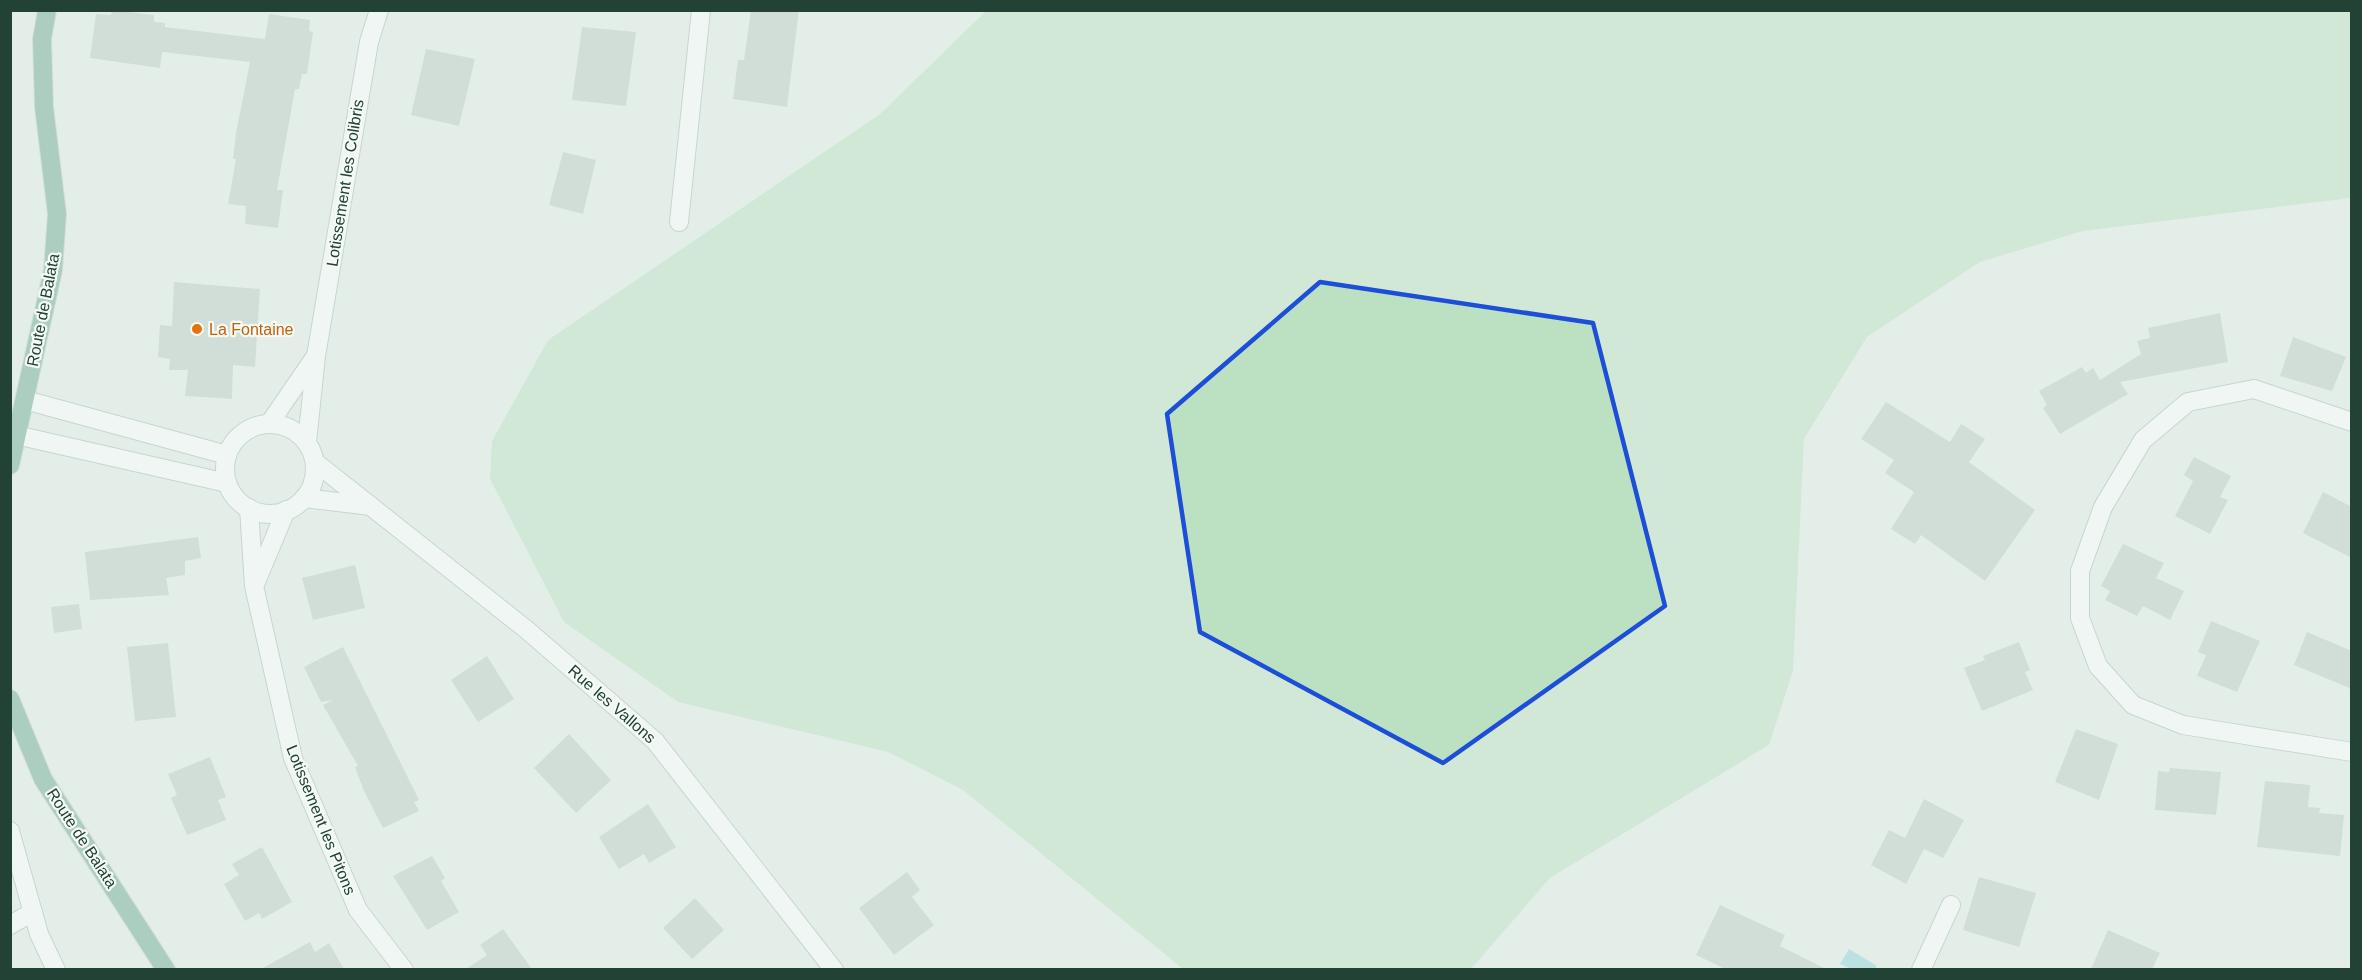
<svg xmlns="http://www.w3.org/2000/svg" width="2362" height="980" font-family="Arial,sans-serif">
<rect width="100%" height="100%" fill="#e4eee9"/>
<!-- green -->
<path fill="#bce1c2" d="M 986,11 L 2351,11 L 2351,198 L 2083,231 L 1980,262 L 1867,337 L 1804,439 L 1793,671 L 1769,745 L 1550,878 L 1471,969 L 1183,969 L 963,790 L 888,752 L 678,702 L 564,622 L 490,479 L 492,441 L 548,340 L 880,114 Z"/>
<!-- water -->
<path fill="#89d3d6" d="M 1849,949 L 1877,966 L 1875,969 L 1851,969 L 1840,964 Z"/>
<!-- building -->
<g fill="#b9c9c1">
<path d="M 112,10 L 154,15 L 154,22 L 165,23 L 165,27 L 265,39 L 269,14 L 310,20 L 309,31 L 313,32 L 307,74 L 302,74 L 299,89 L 295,89 L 277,190 L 283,190 L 278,228 L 245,224 L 246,206 L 228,204 L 236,159 L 233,159 L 236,133 L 250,62 L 162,52 L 160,68 L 90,58 L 96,14 L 111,15 Z"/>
<path d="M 751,10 L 799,10 L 787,107 L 733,99 L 738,60 L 744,60 Z"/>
<path d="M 582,27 L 636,32 L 626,106 L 572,100 Z"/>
<path d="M 426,49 L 475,59 L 459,126 L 411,115 Z"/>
<path d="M 563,152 L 596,160 L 583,214 L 549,205 Z"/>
<path d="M 174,282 L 260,289 L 255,367 L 233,365 L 232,399 L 185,396 L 188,370 L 169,370 L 170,359 L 158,357 L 160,325 L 172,326 Z"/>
<path d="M 2220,313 L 2228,362 L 2120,382 L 2128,394 L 2060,434 L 2043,408 L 2047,405 L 2039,391 L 2082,367 L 2086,373 L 2093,368 L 2100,380 L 2141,354 L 2137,341 L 2150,338 L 2148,328 Z"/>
<path d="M 2293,337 L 2346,357 L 2332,391 L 2280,376 Z"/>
<path d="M 1886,402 L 1950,442 L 1961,424 L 1985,439 L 1969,462 L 2035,510 L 1985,581 L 1921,535 L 1915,544 L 1891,529 L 1914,492 L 1885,473 L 1894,460 L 1861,439 Z"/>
<path d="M 2194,457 L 2231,476 L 2220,497 L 2228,500 L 2210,534 L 2175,516 L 2193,481 L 2184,475 Z"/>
<path d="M 2323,492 L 2352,507 L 2352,558 L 2303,533 Z"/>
<path d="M 198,537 L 201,558 L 185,561 L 185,575 L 166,578 L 169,595 L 90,600 L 85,552 Z"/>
<path d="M 2123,544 L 2164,563 L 2156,578 L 2184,591 L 2170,620 L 2143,606 L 2137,616 L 2105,600 L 2110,591 L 2101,586 Z"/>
<path d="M 355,565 L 365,608 L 313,620 L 302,578 Z"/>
<path d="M 79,604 L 82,629 L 54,633 L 51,607 Z"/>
<path d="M 2211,621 L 2260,641 L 2237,692 L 2197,676 L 2206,655 L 2198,652 Z"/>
<path d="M 2307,632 L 2352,651 L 2352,689 L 2294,665 Z"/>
<path d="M 2019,642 L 2030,670 L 2025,672 L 2033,690 L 1982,711 L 1964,668 L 1985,660 L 1983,656 Z"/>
<path d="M 168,643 L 176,717 L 135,721 L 127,647 Z"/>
<path d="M 343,647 L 419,800 L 414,802 L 419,811 L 383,828 L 364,791 L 355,767 L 358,766 L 323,705 L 333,700 L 321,702 L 304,667 Z"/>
<path d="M 487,656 L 514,699 L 478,722 L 451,680 Z"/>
<path d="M 2076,729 L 2118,744 L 2099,800 L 2055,782 Z"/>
<path d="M 569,734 L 611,780 L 576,813 L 534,768 Z"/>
<path d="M 210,757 L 226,797 L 218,800 L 226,820 L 187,835 L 171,798 L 177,795 L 168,774 Z"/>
<path d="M 2170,768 L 2221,772 L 2216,815 L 2155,810 L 2158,771 L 2169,772 Z"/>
<path d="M 2265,781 L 2310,785 L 2308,807 L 2320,808 L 2319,813 L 2344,815 L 2340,856 L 2257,847 Z"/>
<path d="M 1924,799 L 1964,820 L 1943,858 L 1924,849 L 1906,884 L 1871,865 L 1889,830 L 1905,838 Z"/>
<path d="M 648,804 L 676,847 L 649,863 L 644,854 L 619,869 L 599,837 Z"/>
<path d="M 262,847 L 292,902 L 262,919 L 259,913 L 245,921 L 224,884 L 239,875 L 232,864 Z"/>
<path d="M 432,856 L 445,878 L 441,881 L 459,912 L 427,930 L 393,876 Z"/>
<path d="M 907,872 L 920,890 L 912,897 L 934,925 L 894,955 L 859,908 Z"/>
<path d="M 1979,877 L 2036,893 L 2019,947 L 1963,930 Z"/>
<path d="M 695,898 L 724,930 L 692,959 L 663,928 Z"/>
<path d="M 1720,905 L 1785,935 L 1780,946 L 1826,969 L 1725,969 L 1696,955 Z"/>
<path d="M 503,929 L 532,969 L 466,969 L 487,955 L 480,945 Z"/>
<path d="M 2108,930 L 2160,953 L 2152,969 L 2091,969 Z"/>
<path d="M 310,942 L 315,952 L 329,943 L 344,969 L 261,969 Z"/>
</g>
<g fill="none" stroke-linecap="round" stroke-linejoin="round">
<!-- minor casing -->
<g stroke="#a6b7af" stroke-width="20">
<g id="minor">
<path d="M 679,222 L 701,10"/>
<path d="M 25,400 L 227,455"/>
<path d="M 2352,422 L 2254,389 L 2188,402 L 2143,440 L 2103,507 L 2080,571 L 2080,618 L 2098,666 L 2133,705 L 2183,725 L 2352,752"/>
<path d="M 269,424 L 315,357"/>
<circle cx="270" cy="469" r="45"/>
<path d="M 16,435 L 227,483"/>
<path d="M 307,442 L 316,356 L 369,42 L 379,10"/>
<path d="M 315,462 L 527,630 L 655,741 L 834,970"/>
<path d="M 304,498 L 371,506"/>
<path d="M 249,508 L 254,586 L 293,758 L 358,910 L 404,970"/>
<path d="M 256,582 L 286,510"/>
<path d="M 10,831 L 39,934 L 56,970"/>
<path d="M 10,925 L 33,912"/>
<path d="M 1921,970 L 1951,905"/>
</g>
</g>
<!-- major casing -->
<g stroke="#c1cac6" stroke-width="20">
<g id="major">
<path d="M 10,465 L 53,270 L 57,214 L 44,107 L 42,39 L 47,10"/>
<path d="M 10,699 L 43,779 L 166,970"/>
</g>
</g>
<!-- minor -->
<use href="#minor" stroke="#fff" stroke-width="18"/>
<!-- major -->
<use href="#major" stroke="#66a68e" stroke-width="18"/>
</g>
<!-- marked area -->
<path d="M0 0H2362V980H0ZM 1320,282 L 1593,323 L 1665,606 L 1443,763 L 1200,632 L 1167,414 Z" fill="#e4eee9" fill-opacity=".55" fill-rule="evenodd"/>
<path fill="none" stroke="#1d4ed8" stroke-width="4.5" stroke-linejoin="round" d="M 1320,282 L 1593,323 L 1665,606 L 1443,763 L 1200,632 L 1167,414 Z"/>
<!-- markers -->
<circle fill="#e8710a" stroke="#f5faf7" stroke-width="2" cx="197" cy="329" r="6"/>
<g text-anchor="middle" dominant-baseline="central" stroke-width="4.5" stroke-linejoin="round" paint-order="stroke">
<!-- street labels -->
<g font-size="16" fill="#224235" stroke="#f5faf7">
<text transform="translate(345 183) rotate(-81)">Lotissement les Colibris</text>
<text transform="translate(43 310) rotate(-79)">Route de Balata</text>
<text transform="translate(612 704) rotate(41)">Rue les Vallons</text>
<text transform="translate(321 820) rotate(68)">Lotissement les Pitons</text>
<text transform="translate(82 838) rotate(57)">Route de Balata</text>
</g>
<!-- food labels -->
<g font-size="16" fill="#c56008" stroke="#f5faf7" text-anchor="start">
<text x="209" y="329">La Fontaine</text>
</g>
</g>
<!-- border -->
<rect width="2362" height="980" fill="none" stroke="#224235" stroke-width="24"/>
</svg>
